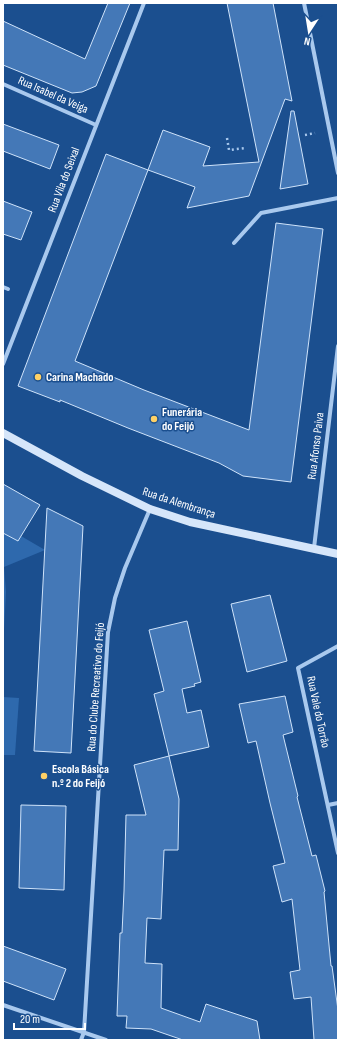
<svg xmlns="http://www.w3.org/2000/svg" width="341" height="1043" font-family="'Sofia Sans Condensed',sans-serif">
<rect width="100%" height="100%" fill="#1b4f8f"/>
<!-- green -->
<g fill="#2e69ad">
<path d="M 3,533 L 18,541 L 21,536 L 45,550 L 4,567 L 6,592 L 3,649 Z"/>
<path d="M 3,697 L 19,698 L 15,755 L 3,755 Z"/>
</g>
<!-- building -->
<g fill="#4478b7" stroke="#cfe3fa">
<path d="M 108,3 L 130,3 L 96,86 L 82,92 L 72,93 L 3,65 L 3,21 L 85,59 Z"/>
<path d="M 227,3 L 273,3 L 292,101 L 285,99 L 249,196 L 187,208 L 195,187 L 148,170 L 163,130 L 210,147 L 203,166 L 259,162 Z"/>
<path d="M 291,111 L 294,111 L 308,184 L 280,189 Z"/>
<path d="M 3,124 L 59,145 L 50,169 L 3,151 Z"/>
<path d="M 106,154 L 148,170 L 75,361 L 144,390 L 249,430 L 276,223 L 323,229 L 291,482 L 243,476 L 219,463 L 128,428 L 60,400 L 60,402 L 18,386 Z"/>
<path d="M 3,201 L 32,212 L 21,240 L 3,234 Z"/>
<path d="M 3,484 L 40,505 L 18,541 L 3,533 Z"/>
<path d="M 47,508 L 83,526 L 71,753 L 34,751 Z"/>
<path d="M 270,595 L 287,661 L 247,672 L 231,604 Z"/>
<path d="M 187,621 L 201,682 L 194,684 L 195,686 L 182,689 L 187,713 L 201,710 L 209,747 L 169,756 L 154,694 L 164,691 L 149,630 Z"/>
<path d="M 285,696 L 293,732 L 283,735 L 298,796 L 297,797 L 312,856 L 316,855 L 325,891 L 324,892 L 331,966 L 332,966 L 338,1010 L 338,1040 L 314,1040 L 311,997 L 294,999 L 290,972 L 300,970 L 292,899 L 282,902 L 273,866 L 285,863 L 270,803 L 256,741 L 248,743 L 239,704 Z"/>
<path d="M 169,756 L 179,799 L 178,850 L 164,850 L 161,919 L 147,918 L 145,963 L 162,964 L 161,1008 L 200,1022 L 206,1004 L 257,1021 L 260,1040 L 183,1040 L 151,1029 L 126,1028 L 127,1016 L 117,1016 L 120,933 L 122,933 L 124,891 L 126,815 L 146,815 L 134,765 Z"/>
<path d="M 21,805 L 66,806 L 64,890 L 19,888 Z"/>
<path d="M 3,946 L 66,969 L 54,1000 L 3,981 Z"/>
</g>
<g fill="none" stroke-linecap="round" stroke-linejoin="round">
<!-- path -->
<g stroke="#a9c9ee" stroke-width="2.5" stroke-dasharray="2 3" stroke-linecap="butt">
<path d="M 305,135 L 315,133"/>
<path d="M 227,138 L 229,150 L 246,148"/>
</g>
<!-- street -->
<g stroke="#a9c9ee" stroke-width="4">
<path d="M 304,3 L 338,173"/>
<path d="M 3,84 L 96,125"/>
<path d="M 234,243 L 261,213 L 338,198"/>
<path d="M 3,287 L 8,289"/>
<path d="M 3,364 L 144,3"/>
<path d="M 314,548 L 338,346"/>
<path d="M 338,646 L 298,668 L 338,853"/>
<path d="M 328,805 L 338,803"/>
<path d="M 3,1005 L 106,1040"/>
<path d="M 81,1040 L 84,1032 L 108,632 L 115,598 L 125,568 L 150,509"/>
</g>
<!-- secondary -->
<path stroke="#d6e6fa" stroke-width="8" d="M 3,433 L 82,476 L 150,509 L 190,522 L 338,554"/>
</g>
<!-- markers -->
<g fill="#ffd166" stroke="#1b4f8f" stroke-width="1.5">
<circle cx="38" cy="377" r="4"/>
<circle cx="154" cy="419" r="4"/>
<circle cx="44" cy="776" r="4"/>
</g>
<g text-anchor="middle" dominant-baseline="central" stroke-width="3" stroke-linejoin="round" paint-order="stroke">
<!-- street labels -->
<g font-size="12" fill="#fff" stroke="#1b4f8f">
<text transform="translate(53 95) rotate(24)">Rua Isabel da Veiga</text>
<text transform="translate(64 180) rotate(-69)">Rua Vila do Seixal</text>
<text transform="translate(316 446) rotate(-83)">Rua Afonso Paiva</text>
<text transform="translate(179 503) rotate(18)">Rua da Alembrança</text>
<text transform="translate(96 687) rotate(-86)">Rua do Clube Recreativo do Feijó</text>
<text transform="translate(318 712) rotate(78)">Rua Vale do Torrão</text>
</g>
<!-- poi labels -->
<g font-size="12" font-weight="bold" fill="#fff" stroke="#1b4f8f" text-anchor="start">
<text x="46" y="377">Carina Machado</text>
<text x="162" y="412">Funerária<tspan x="162" dy="14">do Feijó</tspan></text>
<text x="52" y="769">Escola Básica<tspan x="52" dy="14">n.º 2 do Feijó</tspan></text>
</g>
</g>
<!-- border -->
<rect width="341" height="1043" fill="none" stroke="#ffffff" stroke-width="8"/>
<!-- north arrow -->
<g transform="translate(309 32) rotate(192)" stroke="#1b4f8f" stroke-width="3" paint-order="stroke">
<path d="M0-3L7 15L0 10L-7 15Z" fill="#ffffff"/>
<text y="-6" font-size="11" font-weight="bold" text-anchor="middle" fill="#ffffff">N</text>
</g>
<!-- scale -->
<path d="M14 1023v6h71v-6" fill="none" stroke="#ffffff" stroke-width="2"/>
<text x="20" y="1023" font-size="12" fill="#ffffff" stroke="#1b4f8f" stroke-width="3" paint-order="stroke">20 m</text>
</svg>
